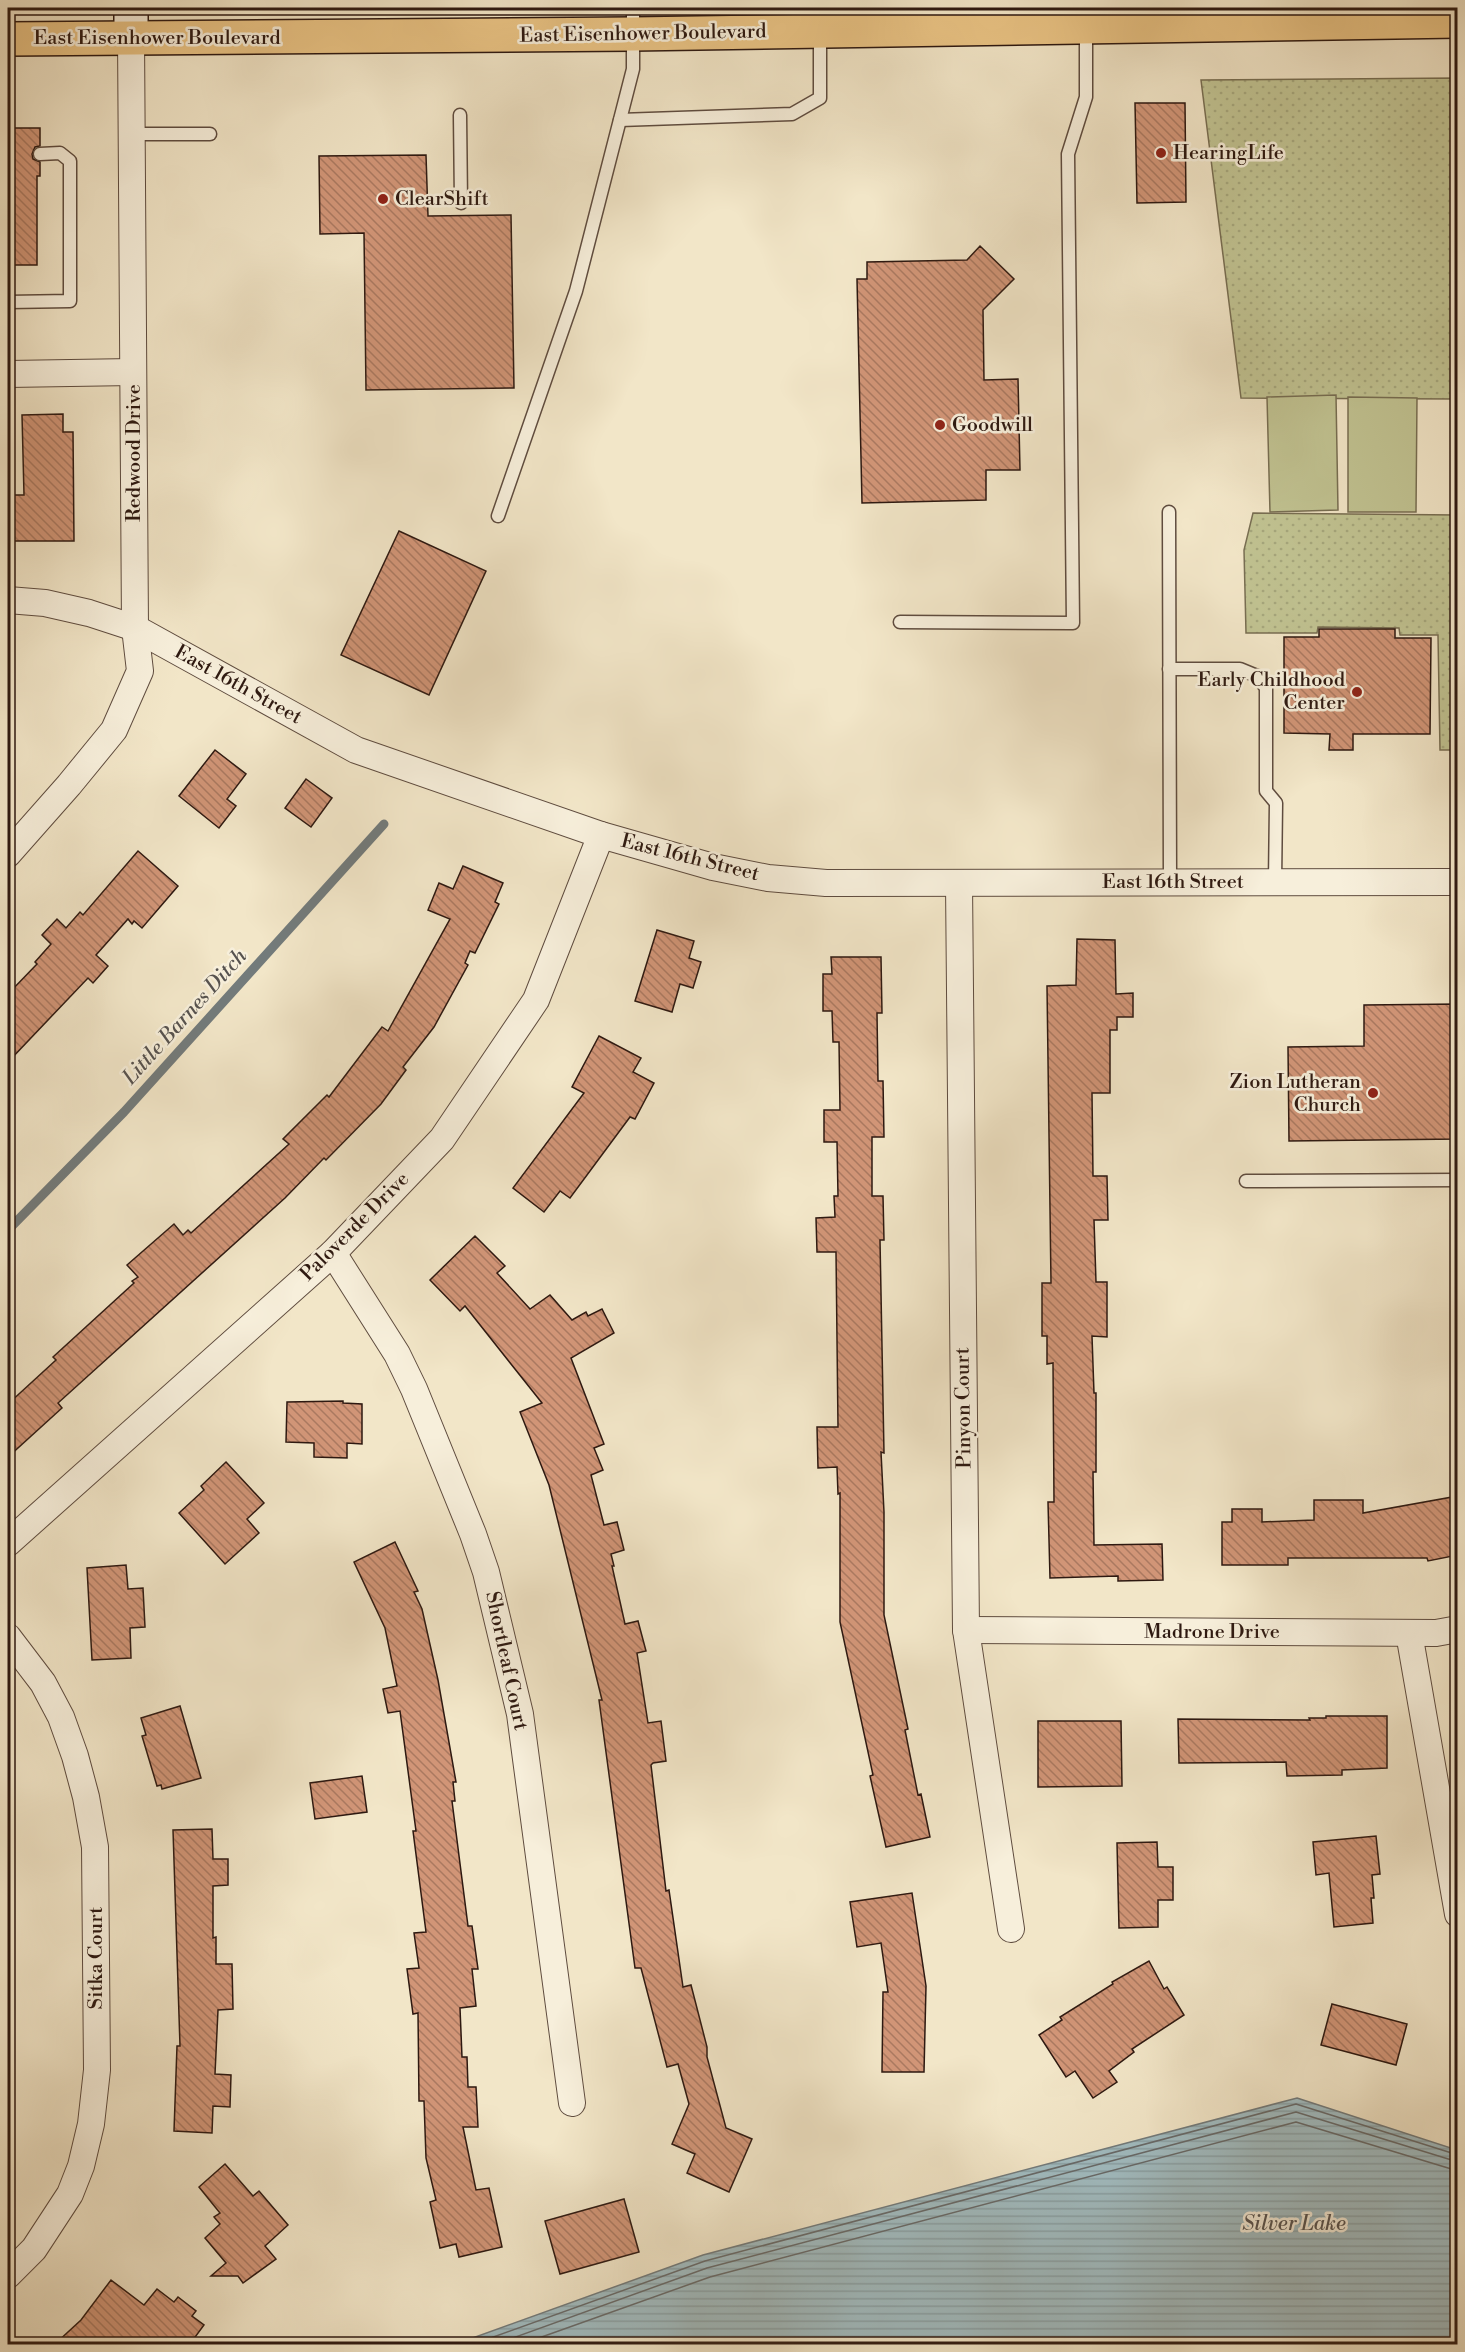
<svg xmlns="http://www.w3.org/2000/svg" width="1465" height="2352" font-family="'Libre Bodoni',serif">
<defs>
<pattern id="green-dots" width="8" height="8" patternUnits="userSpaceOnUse" patternTransform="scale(1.5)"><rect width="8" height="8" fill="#c1c392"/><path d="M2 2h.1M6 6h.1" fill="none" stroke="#a6a77d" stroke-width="1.8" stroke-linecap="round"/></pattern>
<pattern id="water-rules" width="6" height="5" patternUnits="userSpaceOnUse" patternTransform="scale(1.5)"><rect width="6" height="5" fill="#a1bcc1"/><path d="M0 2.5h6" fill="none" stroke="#8ba1a5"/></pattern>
<pattern id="building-back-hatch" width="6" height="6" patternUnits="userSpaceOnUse" patternTransform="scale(1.5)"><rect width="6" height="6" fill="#d19577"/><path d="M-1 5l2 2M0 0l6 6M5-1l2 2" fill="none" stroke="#aa7960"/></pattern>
</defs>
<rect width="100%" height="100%" fill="#f2e6c8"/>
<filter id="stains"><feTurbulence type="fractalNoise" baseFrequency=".00333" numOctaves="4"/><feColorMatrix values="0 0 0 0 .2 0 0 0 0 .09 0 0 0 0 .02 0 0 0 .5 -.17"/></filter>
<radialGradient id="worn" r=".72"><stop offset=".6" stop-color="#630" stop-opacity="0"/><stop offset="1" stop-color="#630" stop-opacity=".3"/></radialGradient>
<!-- green -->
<g fill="url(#green-dots)" stroke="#786e52" stroke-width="1.5">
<path d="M 1457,78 L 1457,399 L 1241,398 L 1201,80 Z"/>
<path d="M 1253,513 L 1457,515 L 1457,750 L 1440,750 L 1438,635 L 1400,635 L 1399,628 L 1318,627 L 1317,633 L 1246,633 L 1244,550 Z"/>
</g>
<!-- pitch -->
<g fill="#c1c392" stroke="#786e52" stroke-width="1.5">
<path d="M 1336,395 L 1338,510 L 1270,512 L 1267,397 Z"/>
<path d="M 1348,397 L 1417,398 L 1416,512 L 1348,512 Z"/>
</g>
<!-- water -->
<path fill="url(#water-rules)" stroke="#737b7b" stroke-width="1.5" d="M 1297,2098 L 1457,2150 L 1457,2344 L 456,2344 L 703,2255 Z"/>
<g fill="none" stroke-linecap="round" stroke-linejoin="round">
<!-- shore -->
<g stroke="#686a69" stroke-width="1.5">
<path d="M 474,2344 L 705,2261 L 1296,2104 L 1458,2155"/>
<path d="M 496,2344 L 707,2268 L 1296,2112 L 1458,2162"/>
<path d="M 522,2344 L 710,2277 L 1296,2122 L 1458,2171"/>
</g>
<!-- stream -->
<path stroke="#737b7b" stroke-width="9" d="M 8,1230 L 124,1112 L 384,824"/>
</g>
<!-- building -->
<g fill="url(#building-back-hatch)" stroke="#2e1911" stroke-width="1.5">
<path d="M 1135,103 L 1185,103 L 1186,202 L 1137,203 Z"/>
<path d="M 8,128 L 40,128 L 40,146 L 35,147 L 32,154 L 33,159 L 40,162 L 40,176 L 37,176 L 37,265 L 8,265 Z"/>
<path d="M 426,155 L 428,216 L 511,215 L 514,388 L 366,390 L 364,233 L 320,234 L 319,156 Z"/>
<path d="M 980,246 L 1014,279 L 983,310 L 984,380 L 1018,379 L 1020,470 L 986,470 L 986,500 L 862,503 L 857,279 L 867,279 L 867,262 L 967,260 Z"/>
<path d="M 63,414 L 63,432 L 73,432 L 74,541 L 8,541 L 8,495 L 24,495 L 22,415 Z"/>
<path d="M 399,531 L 486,571 L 429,695 L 341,655 Z"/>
<path d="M 1319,629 L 1395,629 L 1395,638 L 1431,638 L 1430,734 L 1353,734 L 1353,750 L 1329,750 L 1330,734 L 1284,733 L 1284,637 L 1319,637 Z"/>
<path d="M 215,750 L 246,774 L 227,799 L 236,806 L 219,828 L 179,796 Z"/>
<path d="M 306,779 L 332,798 L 311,827 L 285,808 Z"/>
<path d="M 138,851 L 178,886 L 142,928 L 134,921 L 132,924 L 128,919 L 96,955 L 108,966 L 93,983 L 88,978 L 8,1062 L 8,994 L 37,964 L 35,962 L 51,944 L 42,935 L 57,919 L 66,928 L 80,912 L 83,915 Z"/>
<path d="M 463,866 L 503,883 L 495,902 L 499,904 L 475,953 L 470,951 L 465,963 L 468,965 L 434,1027 L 403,1067 L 406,1070 L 381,1104 L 326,1160 L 324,1158 L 285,1198 L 58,1403 L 62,1408 L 8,1457 L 8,1404 L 56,1360 L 53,1357 L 134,1283 L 132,1281 L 138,1277 L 127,1265 L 174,1224 L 183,1235 L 188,1230 L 191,1233 L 289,1144 L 283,1139 L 327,1095 L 329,1097 L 382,1027 L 388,1031 L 450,919 L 428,910 L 439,883 L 453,889 Z"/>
<path d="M 657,930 L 694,941 L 689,958 L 701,962 L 693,988 L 680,984 L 672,1012 L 635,1001 Z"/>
<path d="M 1077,939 L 1115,940 L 1116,994 L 1133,993 L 1133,1017 L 1117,1017 L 1117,1030 L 1110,1030 L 1110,1093 L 1092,1093 L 1093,1176 L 1107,1176 L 1108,1220 L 1094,1220 L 1096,1282 L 1107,1282 L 1107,1337 L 1092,1336 L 1094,1393 L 1096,1393 L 1096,1472 L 1093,1472 L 1094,1545 L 1162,1544 L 1163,1580 L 1118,1581 L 1118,1576 L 1050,1578 L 1048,1502 L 1054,1502 L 1053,1363 L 1047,1364 L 1047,1336 L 1042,1336 L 1042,1283 L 1051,1283 L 1047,986 L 1076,985 Z"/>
<path d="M 831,957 L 881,957 L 882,1013 L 877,1013 L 878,1081 L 883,1081 L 884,1137 L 872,1137 L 872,1196 L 883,1196 L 884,1240 L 880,1240 L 884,1453 L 881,1452 L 884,1512 L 884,1615 L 908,1729 L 905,1730 L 918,1795 L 921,1794 L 930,1837 L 886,1847 L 870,1776 L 873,1775 L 840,1622 L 840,1493 L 838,1494 L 837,1467 L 818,1468 L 817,1427 L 838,1427 L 836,1252 L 817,1252 L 816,1218 L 835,1217 L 834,1196 L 838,1196 L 837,1142 L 824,1142 L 824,1110 L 840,1110 L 839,1042 L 833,1042 L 832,1011 L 823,1011 L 823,974 L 832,974 Z"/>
<path d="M 1458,1004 L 1458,1139 L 1289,1141 L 1288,1047 L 1364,1046 L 1364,1005 Z"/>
<path d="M 599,1036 L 641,1058 L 633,1072 L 654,1083 L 635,1119 L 630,1117 L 570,1198 L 560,1191 L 544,1212 L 513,1188 L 584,1093 L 572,1087 Z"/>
<path d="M 475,1236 L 505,1266 L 497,1273 L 530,1309 L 550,1295 L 572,1320 L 586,1312 L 588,1316 L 602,1309 L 614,1333 L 571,1358 L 604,1444 L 594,1448 L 603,1470 L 591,1475 L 604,1525 L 617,1522 L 624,1550 L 611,1554 L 614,1566 L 612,1566 L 625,1624 L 638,1621 L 646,1651 L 637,1653 L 648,1723 L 661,1721 L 666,1761 L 653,1763 L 651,1765 L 666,1891 L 669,1890 L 683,1987 L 691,1985 L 707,2047 L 707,2057 L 726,2128 L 752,2139 L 729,2192 L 687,2173 L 695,2154 L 672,2144 L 689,2104 L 678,2064 L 667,2067 L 641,1968 L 635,1968 L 599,1700 L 602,1700 L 549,1485 L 520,1412 L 542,1403 L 465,1306 L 460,1311 L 430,1280 Z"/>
<path d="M 343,1401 L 343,1403 L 362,1404 L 362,1444 L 347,1443 L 347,1458 L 314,1457 L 314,1443 L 286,1442 L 287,1402 Z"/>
<path d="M 226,1462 L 264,1503 L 247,1519 L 259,1533 L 225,1564 L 179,1513 L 204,1490 L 201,1486 Z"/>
<path d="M 1458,1496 L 1458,1555 L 1428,1561 L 1427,1558 L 1288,1558 L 1288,1565 L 1222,1565 L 1222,1522 L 1232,1522 L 1232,1509 L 1262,1509 L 1262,1522 L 1314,1520 L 1314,1500 L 1363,1500 L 1363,1513 Z"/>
<path d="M 395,1542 L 418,1591 L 414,1592 L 422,1609 L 438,1680 L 456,1782 L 453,1782 L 455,1801 L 452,1801 L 468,1926 L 472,1926 L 478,1969 L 472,1969 L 476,2006 L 460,2008 L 462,2057 L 467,2057 L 468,2087 L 476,2087 L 478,2127 L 463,2127 L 476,2190 L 489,2188 L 502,2247 L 459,2257 L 456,2244 L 440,2248 L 430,2202 L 436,2200 L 426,2158 L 424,2101 L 419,2101 L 418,2013 L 413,2014 L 407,1969 L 419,1968 L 414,1933 L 426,1932 L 413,1831 L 416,1831 L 400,1711 L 388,1713 L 383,1689 L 397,1686 L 385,1628 L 354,1562 Z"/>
<path d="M 126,1565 L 128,1589 L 143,1588 L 145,1627 L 130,1628 L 131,1658 L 92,1660 L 87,1568 Z"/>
<path d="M 180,1706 L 201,1778 L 162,1789 L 161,1785 L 157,1786 L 142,1736 L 146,1735 L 141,1718 Z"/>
<path d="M 1326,1716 L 1387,1716 L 1387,1768 L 1342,1770 L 1342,1775 L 1287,1776 L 1286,1762 L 1179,1763 L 1178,1719 L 1310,1720 L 1309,1718 L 1326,1718 Z"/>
<path d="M 1038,1721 L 1121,1721 L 1122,1786 L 1038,1787 Z"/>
<path d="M 362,1776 L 367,1812 L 315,1819 L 310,1783 Z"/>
<path d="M 212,1829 L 213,1859 L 228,1859 L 228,1885 L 213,1886 L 213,1938 L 216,1937 L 216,1964 L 232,1964 L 233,2009 L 218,2010 L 215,2074 L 231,2075 L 230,2107 L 213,2106 L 212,2133 L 174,2131 L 177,2046 L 180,2046 L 173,1830 Z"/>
<path d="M 1376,1836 L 1380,1874 L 1372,1875 L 1374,1898 L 1371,1898 L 1373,1923 L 1334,1927 L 1329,1873 L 1316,1875 L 1313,1842 Z"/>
<path d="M 1157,1842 L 1158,1867 L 1173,1867 L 1173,1900 L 1158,1900 L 1158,1927 L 1119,1928 L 1117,1843 Z"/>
<path d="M 912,1893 L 926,1986 L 924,2072 L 882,2072 L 883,1992 L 888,1992 L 881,1943 L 857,1947 L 850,1902 Z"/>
<path d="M 1149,1961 L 1164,1989 L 1167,1987 L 1184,2015 L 1132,2049 L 1134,2052 L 1109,2071 L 1117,2082 L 1093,2098 L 1075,2071 L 1066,2077 L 1039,2035 L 1062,2020 L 1060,2017 L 1113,1984 L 1112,1982 Z"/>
<path d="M 1332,2004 L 1407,2024 L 1396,2065 L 1321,2045 Z"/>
<path d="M 225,2164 L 253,2196 L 259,2191 L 288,2225 L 265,2246 L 276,2259 L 243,2283 L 238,2276 L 211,2276 L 226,2263 L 205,2238 L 220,2224 L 214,2217 L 220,2213 L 199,2187 Z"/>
<path d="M 624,2199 L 639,2252 L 560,2274 L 545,2221 Z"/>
<path d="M 111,2280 L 144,2305 L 157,2289 L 174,2302 L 178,2297 L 196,2311 L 192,2316 L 204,2325 L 190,2344 L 55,2344 L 81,2320 Z"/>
</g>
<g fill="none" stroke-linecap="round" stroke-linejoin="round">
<!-- lane casing -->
<g stroke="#5f4c3f" stroke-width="15">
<g id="lane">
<path d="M 460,115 L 461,203"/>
<path d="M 620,120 L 792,114 L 820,98 L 820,33"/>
<path d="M 132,134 L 210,134"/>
<path d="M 8,302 L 70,301 L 70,161 L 60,153 L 40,154"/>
<path d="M 1169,512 L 1170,882"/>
<path d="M 498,516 L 576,291 L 633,69 L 633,8"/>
<path d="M 900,622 L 1073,623 L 1068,154 L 1086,97 L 1086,29"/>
<path d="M 1169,669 L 1240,669 L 1257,676 L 1266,688 L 1266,791 L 1276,803 L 1275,882"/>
<path d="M 1246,1181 L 1458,1180"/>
</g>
</g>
<!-- street casing -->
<g stroke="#5f4c3f" stroke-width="28">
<g id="street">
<path d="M 8,374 L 133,372"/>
<path d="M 8,600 L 45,603 L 89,613 L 135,628 L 356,750 L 601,835 L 713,867 L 768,878 L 826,883 L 1458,882"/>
<path d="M 8,854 L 69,785 L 114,730 L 140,671 L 135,628 L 131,36"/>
<path d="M 959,883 L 966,1630 L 1011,1929"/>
<path d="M 333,1253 L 397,1354 L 414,1389 L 473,1534 L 486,1572 L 520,1714 L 572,2103"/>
<path d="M 8,1543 L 333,1253 L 442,1139 L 536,1000 L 601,835"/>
<path d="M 966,1630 L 1436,1633 L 1458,1629"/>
<path d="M 1409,1633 L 1458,1914"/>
<path d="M 8,1637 L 43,1683 L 61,1717 L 75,1756 L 86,1797 L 95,1847 L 97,2070 L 91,2124 L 81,2166 L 70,2194 L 34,2249 L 8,2275"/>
</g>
</g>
<!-- secondary casing -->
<g stroke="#2e1911" stroke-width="36">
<path id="secondary" d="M 131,8 L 131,36"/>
</g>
<!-- highway casing -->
<g stroke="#2e1911" stroke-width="36">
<path id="highway" d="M 8,39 L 633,34 L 1458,21"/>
</g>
<!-- lane -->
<use href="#lane" stroke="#f7efdb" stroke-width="12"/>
<!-- street -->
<use href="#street" stroke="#f7efdb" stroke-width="26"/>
<!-- secondary -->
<use href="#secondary" stroke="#f7efdb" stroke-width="33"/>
<!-- highway -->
<use href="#highway" stroke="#e9c384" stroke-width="33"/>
</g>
<!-- markers -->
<g fill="#8f2418" stroke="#f7efdb" stroke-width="2">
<circle cx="1161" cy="153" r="6"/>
<circle cx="383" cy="199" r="6"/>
<circle cx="940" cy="425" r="6"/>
<circle cx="1357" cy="692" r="6"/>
<circle cx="1373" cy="1093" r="6"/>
</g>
<g text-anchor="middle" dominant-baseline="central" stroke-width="5" stroke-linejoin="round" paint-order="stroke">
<!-- street labels -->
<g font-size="20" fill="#2e1911" stroke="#f7efdb">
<text transform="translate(643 34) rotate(-1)">East Eisenhower Boulevard</text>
<text x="157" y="38">East Eisenhower Boulevard</text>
<text transform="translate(134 453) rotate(-90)">Redwood Drive</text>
<text transform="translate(238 685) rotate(29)">East 16th Street</text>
<text transform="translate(690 858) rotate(14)">East 16th Street</text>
<text x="1173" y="882">East 16th Street</text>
<text transform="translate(355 1227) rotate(-45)">Paloverde Drive</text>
<text transform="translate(964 1408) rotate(-91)">Pinyon Court</text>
<text x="1212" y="1632">Madrone Drive</text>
<text transform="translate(506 1661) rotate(78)">Shortleaf Court</text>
<text transform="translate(96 1958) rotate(-90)">Sitka Court</text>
</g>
<!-- poi labels -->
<g font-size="20" fill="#2e1911" stroke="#f7efdb" text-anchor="start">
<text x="1173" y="153">HearingLife</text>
<text x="395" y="199">ClearShift</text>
<text x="952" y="425">Goodwill</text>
<text x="1345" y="680" text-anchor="end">Early Childhood<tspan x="1345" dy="23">Center</tspan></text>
<text x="1361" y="1082" text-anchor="end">Zion Lutheran<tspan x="1361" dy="23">Church</tspan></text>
</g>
<!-- water labels -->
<g font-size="21" font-style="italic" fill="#56524f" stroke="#f7efdb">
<text transform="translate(185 1017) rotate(-48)">Little Barnes Ditch</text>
<text x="1294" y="2224">Silver Lake</text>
</g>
</g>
<!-- margin -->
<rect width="1465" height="2352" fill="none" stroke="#f2e6c8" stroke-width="30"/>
<rect x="9" y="9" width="1447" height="2334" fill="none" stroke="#2e1911" stroke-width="3"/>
<rect x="15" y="15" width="1435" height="2322" fill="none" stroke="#2e1911" stroke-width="1.5"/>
<rect width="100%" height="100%" filter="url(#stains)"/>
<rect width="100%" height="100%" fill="url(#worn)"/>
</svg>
